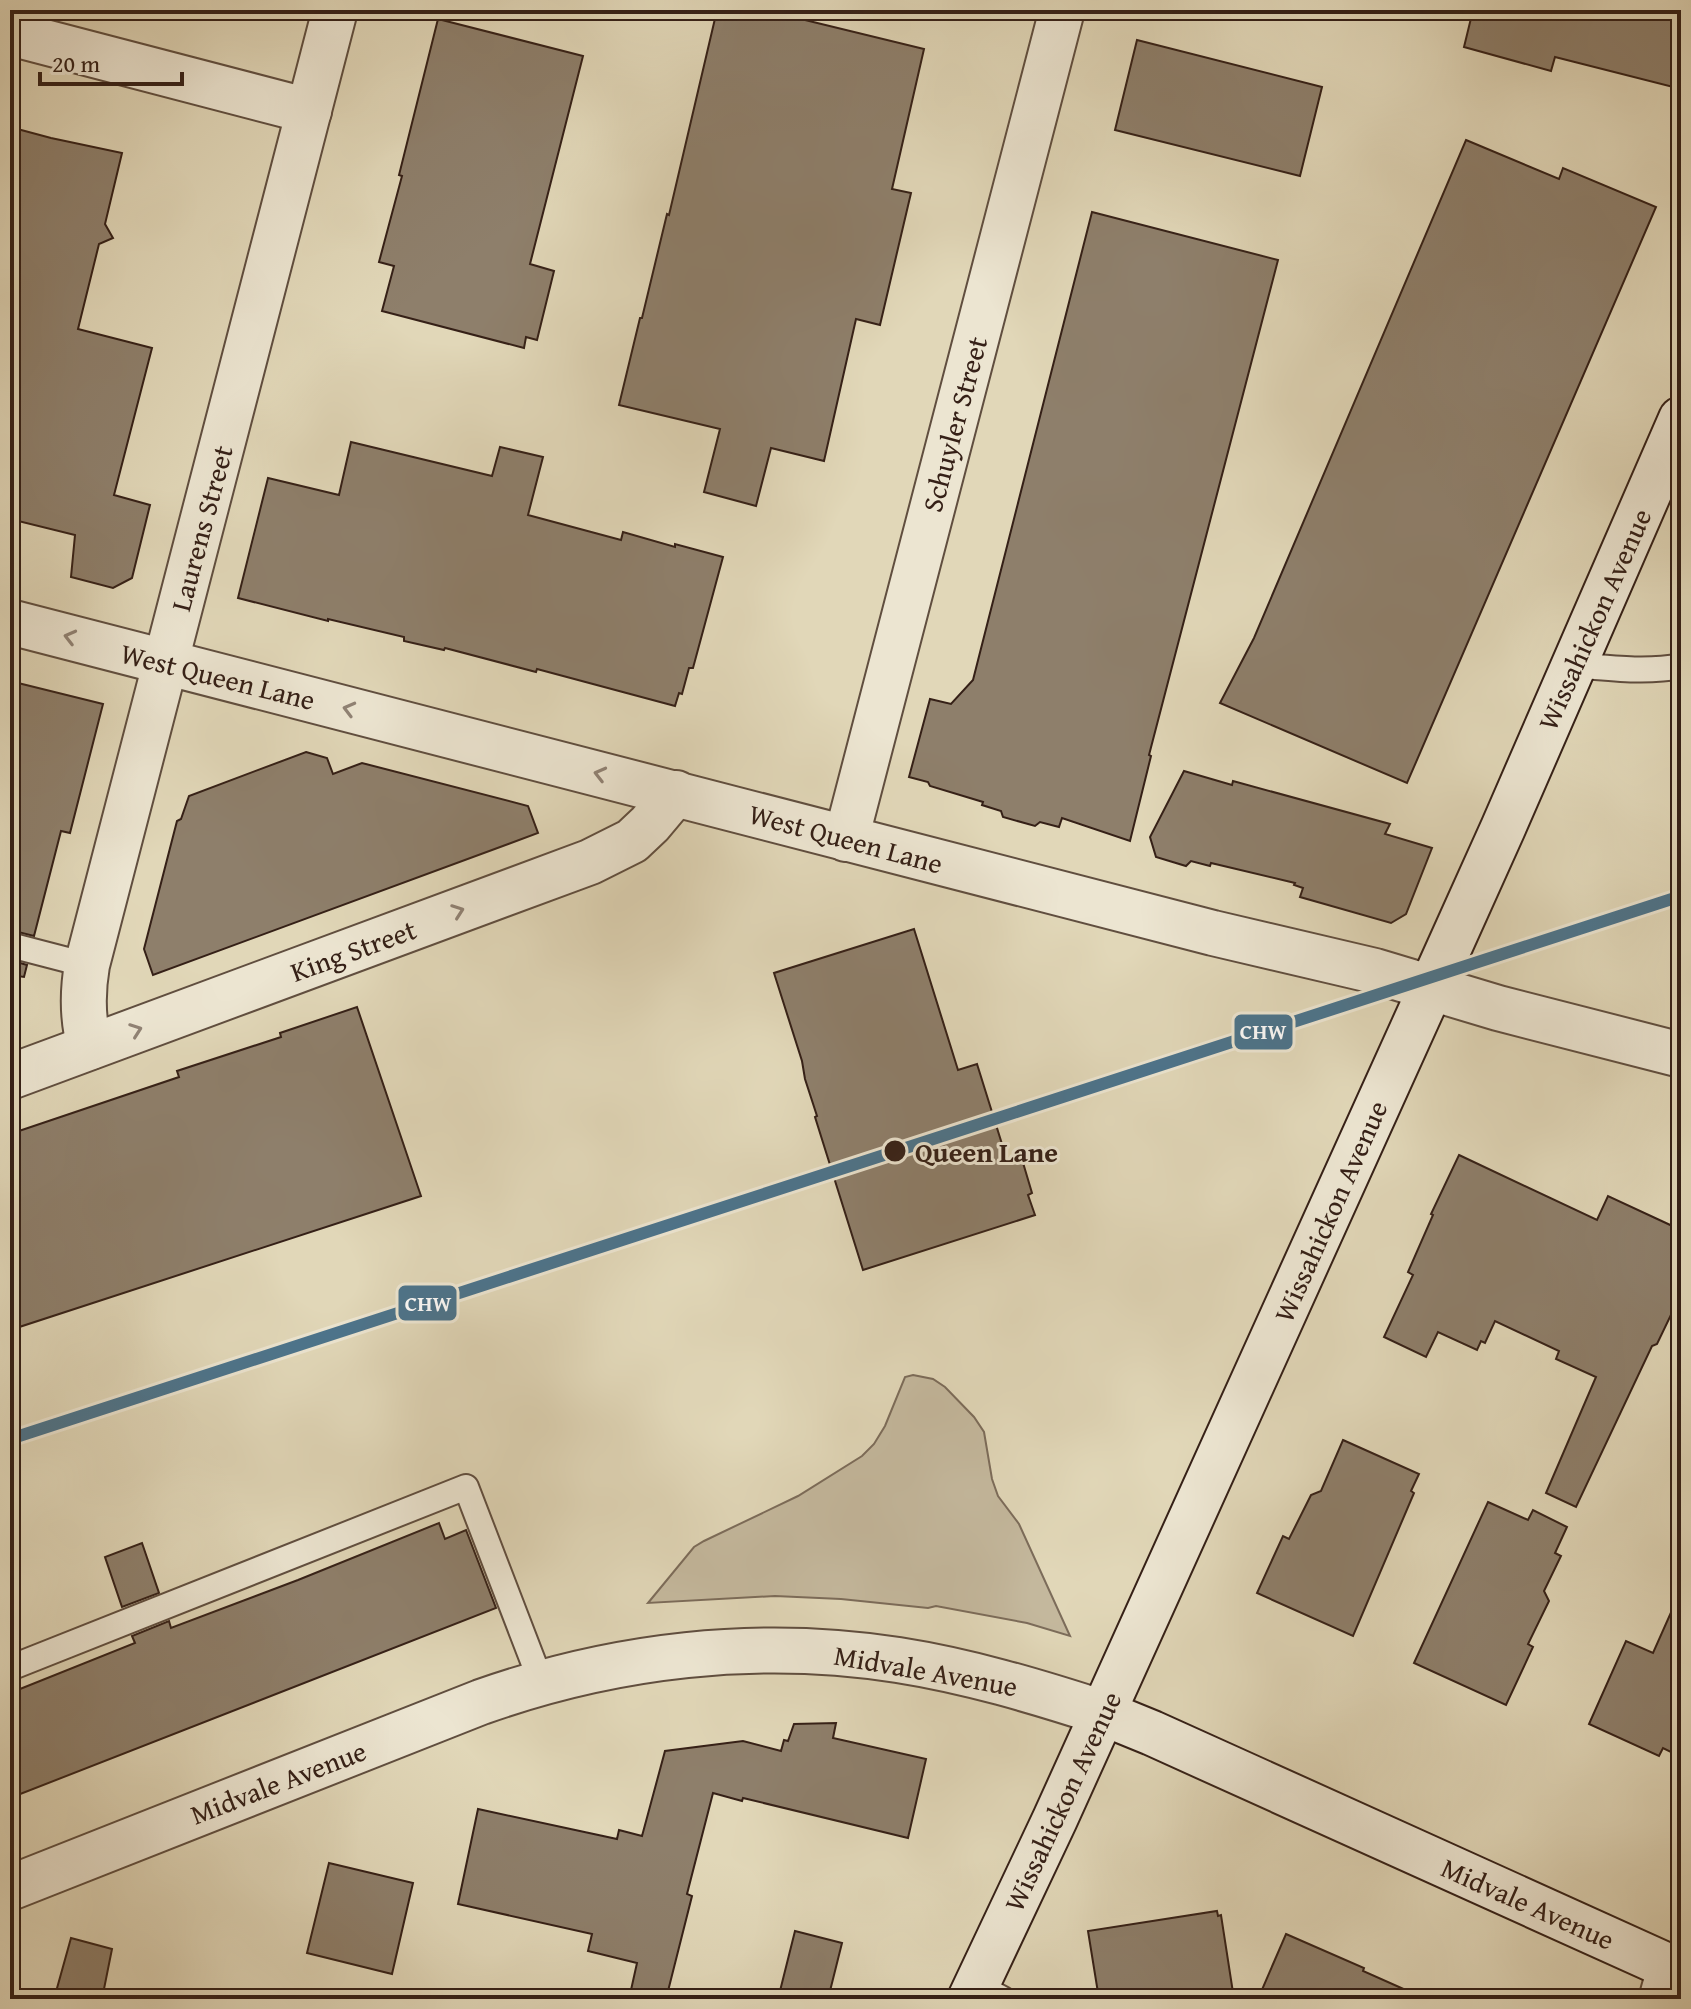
<svg xmlns="http://www.w3.org/2000/svg" width="1691" height="2009" font-family="'Gentium Book Plus',serif">
<rect width="100%" height="100%" fill="#e1d7b8"/>
<filter id="stains"><feTurbulence type="fractalNoise" baseFrequency=".0025" numOctaves="4"/><feColorMatrix values="0 0 0 0 .2 0 0 0 0 .09 0 0 0 0 .02 0 0 0 .5 -.17"/></filter>
<radialGradient id="worn" r=".72"><stop offset=".6" stop-color="#630" stop-opacity="0"/><stop offset="1" stop-color="#630" stop-opacity=".3"/></radialGradient>
<!-- green -->
<path fill="#c4b89d" stroke="#7c6c5a" stroke-width="2" d="M 913,1375 L 933,1379 L 945,1387 L 974,1417 L 984,1432 L 992,1479 L 998,1496 L 1019,1524 L 1070,1636 L 1027,1623 L 936,1606 L 928,1608 L 841,1599 L 775,1596 L 648,1603 L 694,1547 L 704,1541 L 798,1496 L 862,1456 L 874,1444 L 885,1426 L 905,1377 Z"/>
<!-- building -->
<g fill="#8e7f6b" stroke="#352017" stroke-width="2">
<path d="M 717,10 L 764,10 L 924,49 L 892,189 L 911,193 L 880,325 L 856,319 L 824,461 L 771,448 L 756,506 L 704,492 L 720,429 L 619,405 L 640,318 L 642,318 L 667,214 L 669,215 Z"/>
<path d="M 1473,10 L 1681,10 L 1681,89 L 1555,57 L 1551,71 L 1464,47 Z"/>
<path d="M 438,19 L 583,56 L 530,264 L 554,271 L 537,340 L 526,337 L 524,348 L 382,311 L 394,266 L 379,262 L 402,176 L 399,175 Z"/>
<path d="M 1137,40 L 1322,87 L 1300,176 L 1115,130 Z"/>
<path d="M 10,127 L 51,138 L 122,153 L 105,224 L 113,238 L 99,244 L 78,329 L 152,348 L 114,495 L 150,505 L 132,578 L 113,588 L 71,577 L 75,535 L 10,519 Z"/>
<path d="M 1466,140 L 1559,179 L 1563,168 L 1656,207 L 1407,783 L 1220,703 L 1254,638 Z"/>
<path d="M 1092,212 L 1278,260 L 1149,755 L 1151,756 L 1130,841 L 1062,818 L 1059,827 L 1040,822 L 1035,826 L 1003,817 L 1001,811 L 982,805 L 983,802 L 930,786 L 928,782 L 909,777 L 930,699 L 951,704 L 973,680 Z"/>
<path d="M 351,442 L 492,476 L 500,447 L 543,457 L 528,515 L 621,540 L 623,532 L 675,547 L 675,544 L 723,557 L 693,668 L 689,668 L 682,694 L 679,693 L 675,706 L 537,669 L 536,672 L 445,648 L 444,650 L 404,641 L 404,637 L 328,619 L 328,621 L 238,598 L 268,478 L 339,495 Z"/>
<path d="M 10,681 L 103,704 L 70,833 L 61,831 L 34,936 L 10,930 Z"/>
<path d="M 306,752 L 327,758 L 333,774 L 362,763 L 528,806 L 538,833 L 153,975 L 144,949 L 177,821 L 181,819 L 189,796 Z"/>
<path d="M 1184,771 L 1232,785 L 1233,781 L 1390,824 L 1385,834 L 1432,848 L 1406,914 L 1391,923 L 1300,897 L 1303,888 L 1294,885 L 1295,883 L 1211,863 L 1210,866 L 1191,861 L 1186,866 L 1156,857 L 1150,837 Z"/>
<path d="M 914,929 L 958,1070 L 977,1064 L 1007,1160 L 1021,1156 L 1032,1193 L 1028,1195 L 1035,1215 L 863,1270 L 815,1117 L 817,1116 L 805,1079 L 802,1061 L 774,973 Z"/>
<path d="M 10,960 L 27,965 L 24,977 L 10,975 Z"/>
<path d="M 357,1007 L 421,1196 L 10,1330 L 10,1134 L 179,1077 L 177,1071 L 281,1037 L 280,1033 Z"/>
<path d="M 1459,1155 L 1597,1220 L 1608,1196 L 1681,1230 L 1681,1294 L 1657,1344 L 1652,1346 L 1576,1507 L 1546,1493 L 1596,1377 L 1556,1359 L 1559,1351 L 1495,1321 L 1485,1343 L 1481,1341 L 1477,1350 L 1438,1332 L 1426,1357 L 1384,1337 L 1413,1275 L 1408,1272 L 1433,1215 L 1431,1214 Z"/>
<path d="M 1343,1440 L 1419,1474 L 1411,1491 L 1414,1493 L 1353,1636 L 1257,1593 L 1283,1536 L 1289,1539 L 1311,1495 L 1321,1491 Z"/>
<path d="M 1488,1502 L 1528,1520 L 1533,1510 L 1567,1527 L 1555,1553 L 1561,1556 L 1544,1591 L 1549,1601 L 1528,1644 L 1533,1647 L 1506,1705 L 1414,1663 Z"/>
<path d="M 439,1523 L 445,1539 L 466,1530 L 496,1608 L 10,1798 L 10,1693 L 135,1643 L 132,1636 L 169,1621 L 171,1628 L 298,1580 Z"/>
<path d="M 142,1543 L 159,1593 L 122,1607 L 105,1557 Z"/>
<path d="M 1681,1590 L 1681,1757 L 1663,1748 L 1659,1756 L 1589,1724 L 1626,1641 L 1653,1653 Z"/>
<path d="M 836,1723 L 833,1738 L 926,1759 L 908,1838 L 743,1798 L 742,1801 L 713,1793 L 687,1894 L 692,1896 L 666,1999 L 629,1999 L 637,1963 L 588,1951 L 592,1934 L 458,1904 L 478,1809 L 617,1839 L 619,1830 L 642,1836 L 665,1751 L 743,1741 L 781,1751 L 784,1740 L 788,1741 L 794,1724 Z"/>
<path d="M 329,1863 L 413,1883 L 392,1974 L 307,1953 Z"/>
<path d="M 1217,1911 L 1218,1916 L 1221,1915 L 1234,1999 L 1099,1999 L 1088,1931 Z"/>
<path d="M 795,1931 L 842,1943 L 828,1999 L 778,1999 Z"/>
<path d="M 1286,1934 L 1364,1968 L 1363,1971 L 1426,1999 L 1258,1999 Z"/>
<path d="M 71,1938 L 112,1949 L 102,1999 L 54,1999 Z"/>
</g>
<g fill="none" stroke-linecap="round" stroke-linejoin="round">
<!-- lane casing -->
<g stroke="#604e3f" stroke-width="28">
<g id="lane">
<path d="M 1574,665 C 1609,668 1646,673 1681,666"/>
<path d="M 10,945 L 87,965"/>
<path d="M 10,1668 L 466,1487 L 541,1682"/>
<path d="M 977,1985 L 1003,1999"/>
<path d="M 1651,1999 L 1661,1963"/>
</g>
</g>
<!-- street casing -->
<g stroke="#604e3f" stroke-width="48">
<g id="street">
<path d="M 10,33 L 309,111"/>
<path d="M 10,622 L 1213,933 L 1375,971 L 1498,1008 L 1681,1055"/>
<path d="M 846,839 L 1062,10"/>
<path d="M 90,1047 C 82,1019 82,994 87,965 L 335,10"/>
<path d="M 10,1077 L 590,862 L 632,841 L 650,824 L 676,793"/>
<path d="M 10,1888 L 481,1702 C 614,1655 757,1638 898,1660 C 968,1671 1035,1691 1103,1713"/>
</g>
</g>
<!-- secondary casing -->
<g stroke="#352017" stroke-width="48">
<g id="secondary">
<path d="M 1103,1713 L 1152,1733 L 1681,1972"/>
<path d="M 970,1999 L 1055,1819 L 1431,988 L 1503,828 L 1681,419"/>
</g>
</g>
<!-- lane -->
<use href="#lane" stroke="#ece5d1" stroke-width="24"/>
<!-- street -->
<use href="#street" stroke="#ece5d1" stroke-width="44"/>
<!-- secondary -->
<use href="#secondary" stroke="#ece5d1" stroke-width="44"/>
<!-- rail-1 casing -->
<g stroke="#ece5d1" stroke-width="18">
<path id="rail-1" d="M 10,1439 L 1681,896"/>
</g>
<!-- rail-1 -->
<use href="#rail-1" stroke="#4c748c" stroke-width="12"/>
</g>
<!-- one-way arrows -->
<defs><path id="oneway-chevron" d="M-2-3.5L2.5 0L-2 3.5" fill="none" stroke-width="1.6" stroke-linecap="round" stroke-linejoin="round" transform="scale(2)"/></defs>
<g stroke="#908274">
<use href="#oneway-chevron" transform="translate(70 637) rotate(-166)"/>
<use href="#oneway-chevron" transform="translate(349 709) rotate(-165)"/>
<use href="#oneway-chevron" transform="translate(600 774) rotate(-166)"/>
<use href="#oneway-chevron" transform="translate(458 911) rotate(-20)"/>
<use href="#oneway-chevron" transform="translate(136 1030) rotate(-20)"/>
</g>
<!-- markers -->
<circle fill="#352017" stroke="#ece5d1" stroke-width="3" cx="895" cy="1151" r="12"/>
<g text-anchor="middle" dominant-baseline="central" stroke-width="6" stroke-linejoin="round" paint-order="stroke">
<!-- street labels -->
<g font-size="28" fill="#352017" stroke="#ece5d1">
<text transform="translate(954 424) rotate(-75)">Schuyler Street</text>
<text transform="translate(201 528) rotate(-75)">Laurens Street</text>
<text transform="translate(1594 619) rotate(-66)">Wissahickon Avenue</text>
<text transform="translate(218 676) rotate(14)">West Queen Lane</text>
<text transform="translate(846 838) rotate(15)">West Queen Lane</text>
<text transform="translate(353 950) rotate(-20)">King Street</text>
<text transform="translate(1330 1211) rotate(-66)">Wissahickon Avenue</text>
<text transform="translate(926 1670) rotate(10)">Midvale Avenue</text>
<text transform="translate(278 1782) rotate(-21)">Midvale Avenue</text>
<text transform="translate(1062 1801) rotate(-65)">Wissahickon Avenue</text>
<text transform="translate(1528 1903) rotate(24)">Midvale Avenue</text>
</g>
<!-- stop labels -->
<g font-size="28" font-weight="bold" fill="#352017" stroke="#ece5d1" text-anchor="start">
<text x="915" y="1151">Queen Lane</text>
</g>
</g>
<g stroke="#ece5d1" stroke-width="3">
<rect x="1233" y="1013" width="61" height="38" rx="8" fill="#4c748c"/>
<rect x="397" y="1284" width="61" height="38" rx="8" fill="#4c748c"/>
</g>
<g font-size="22" text-anchor="middle" font-weight="bold" fill="#fff">
<text x="1263" y="1039">CHW</text>
<text x="428" y="1311">CHW</text>
</g>
<!-- margin -->
<rect width="1691" height="2009" fill="none" stroke="#e1d7b8" stroke-width="40"/>
<rect x="12" y="12" width="1667" height="1985" fill="none" stroke="#352017" stroke-width="4"/>
<rect x="20" y="20" width="1651" height="1969" fill="none" stroke="#352017" stroke-width="2"/>
<!-- scale -->
<path d="M40 72v12h142v-12" fill="none" stroke="#352017" stroke-width="4"/>
<text x="52" y="72" font-size="24" fill="#352017" stroke="#ece5d1" stroke-width="6" paint-order="stroke">20 m</text>
<rect width="100%" height="100%" filter="url(#stains)"/>
<rect width="100%" height="100%" fill="url(#worn)"/>
</svg>
